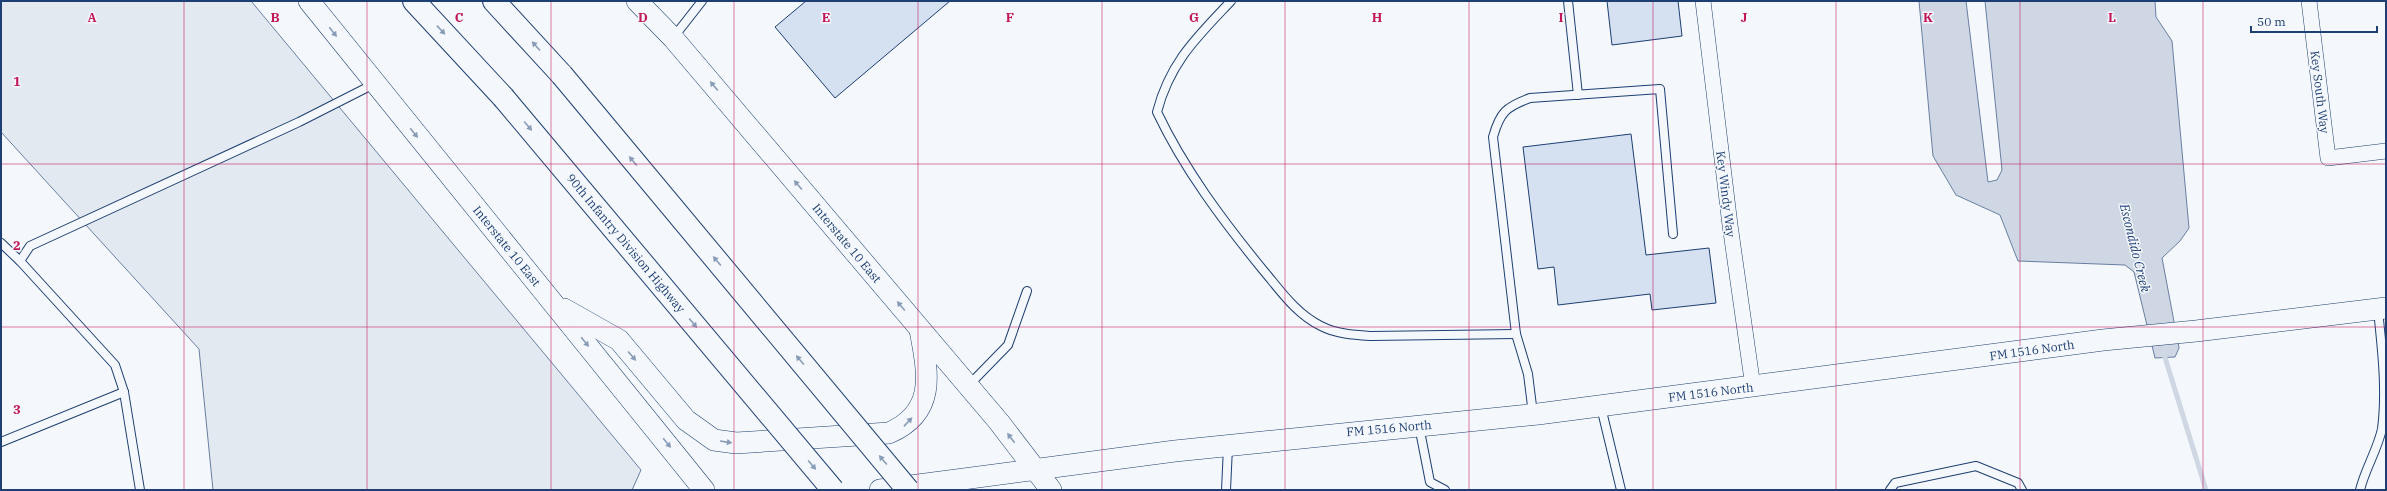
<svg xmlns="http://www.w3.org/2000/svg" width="2387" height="491" font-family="'IBM Plex Serif',serif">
<rect width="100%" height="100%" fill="#f4f7fb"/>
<!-- green -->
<path fill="#e3e9f0" stroke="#687fa3" d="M 1,1 L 251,1 L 641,470 L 632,490 L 213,490 L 199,349 L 1,132 Z"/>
<!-- water -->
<path fill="#cfd7e4" stroke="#687fa3" d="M 1919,1 L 1966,1 L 1988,182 L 1997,180 L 2002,170 L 1985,1 L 2155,1 L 2156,17 L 2172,41 L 2189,228 L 2180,241 L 2162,258 L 2179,348 L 2175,357 L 2155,358 L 2134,272 L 2125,265 L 2018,261 L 2000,215 L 1956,195 L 1933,156 Z"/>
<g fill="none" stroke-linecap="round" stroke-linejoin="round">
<!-- stream -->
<path stroke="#cfd7e4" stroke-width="5" d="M 2163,351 L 2206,490"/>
</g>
<!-- building -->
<g fill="#d5e0f0" stroke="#1d3f73">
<path d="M 806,1 L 950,1 L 835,98 L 775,27 Z"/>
<path d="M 1607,1 L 1678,1 L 1682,36 L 1612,45 Z"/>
<path d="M 1631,134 L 1646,255 L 1709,248 L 1716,303 L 1652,310 L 1650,294 L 1558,305 L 1554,267 L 1538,269 L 1523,147 Z"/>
</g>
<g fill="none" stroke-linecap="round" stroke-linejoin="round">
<!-- service casing -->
<g stroke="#1d3f73" stroke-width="10">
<g id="service">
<path d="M 1231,1 C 1197,37 1170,62 1157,112 C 1184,169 1223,221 1263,270 C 1280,290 1296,314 1321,326 C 1336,334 1355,335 1371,336 L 1516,334"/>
<path d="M 1568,1 L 1578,95"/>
<path d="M 673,38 L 702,1"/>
<path d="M 1,243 L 20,261"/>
<path d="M 969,385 L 1008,345 L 1027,291"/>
<path d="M 1601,407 L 1621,490"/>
<path d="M 1533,414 L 1528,374 L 1516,334 L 1493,137 C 1500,112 1506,107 1530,98 L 1660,89 L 1673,234"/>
<path d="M 1419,426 L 1430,482 L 1445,490"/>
<path d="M 1,442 L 124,392"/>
<path d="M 140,490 L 124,392 L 115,365 L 20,261 L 30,246 L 299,122 L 374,84"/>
<path d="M 1226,490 L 1228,447"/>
<path d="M 1890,490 L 1895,483 L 1976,466 L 2018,483 L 2022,490"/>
<path d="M 2360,490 C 2365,469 2377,451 2382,429 C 2387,390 2382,349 2378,310"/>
</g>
</g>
<!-- minor casing -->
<g stroke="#1d3f73" stroke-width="16">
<g id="minor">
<path d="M 1703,1 L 1730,225 L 1753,387"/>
<path d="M 2309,1 L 2328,158 L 2386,151"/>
</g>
</g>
<!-- secondary casing -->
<g stroke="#1d3f73" stroke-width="22">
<g id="secondary">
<path d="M 309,1 L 704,490"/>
<path d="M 637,1 L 673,38 L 999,422 L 1051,490"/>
<path d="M 564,309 L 619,340 L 686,420 L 714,440 L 736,443 L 889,433 C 937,412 928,373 920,330"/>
<path d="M 880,490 L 1175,451 L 1538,414 L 2103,340 L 2196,331 L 2386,308"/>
</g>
</g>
<!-- motorway casing -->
<g stroke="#1d3f73" stroke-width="24">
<g id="motorway">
<path d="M 414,1 L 503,97"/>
<path d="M 494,1 L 562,75"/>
</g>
</g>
<!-- service -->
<use href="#service" stroke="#f4f7fb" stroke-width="8"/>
<!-- minor -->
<use href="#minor" stroke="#f4f7fb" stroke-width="15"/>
<!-- secondary -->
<use href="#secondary" stroke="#f4f7fb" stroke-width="21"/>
<!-- motorway -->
<use href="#motorway" stroke="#f4f7fb" stroke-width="22"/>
<!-- motorway-bridge casing -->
<g stroke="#1d3f73" stroke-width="24" stroke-linecap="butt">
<g id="motorway-bridge">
<path d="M 562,75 L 908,490"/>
<path d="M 503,97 L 833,490"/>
</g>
</g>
<!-- motorway-bridge -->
<use href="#motorway-bridge" stroke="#f4f7fb" stroke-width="22"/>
</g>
<!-- one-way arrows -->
<defs><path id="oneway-solid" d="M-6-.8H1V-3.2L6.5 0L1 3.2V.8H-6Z"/></defs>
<g fill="#889bb7">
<use href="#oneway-solid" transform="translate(441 30) rotate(47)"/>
<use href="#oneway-solid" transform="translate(333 32) rotate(52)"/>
<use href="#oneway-solid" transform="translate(536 46) rotate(-132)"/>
<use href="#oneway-solid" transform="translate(714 86) rotate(-130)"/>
<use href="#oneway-solid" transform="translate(528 126) rotate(50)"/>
<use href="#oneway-solid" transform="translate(414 133) rotate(51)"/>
<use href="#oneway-solid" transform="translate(633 161) rotate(-130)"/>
<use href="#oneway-solid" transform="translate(798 185) rotate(-130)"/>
<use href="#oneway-solid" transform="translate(717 261) rotate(-130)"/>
<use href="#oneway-solid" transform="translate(901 306) rotate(-130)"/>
<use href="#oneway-solid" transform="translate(693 323) rotate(50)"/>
<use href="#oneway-solid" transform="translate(585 342) rotate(51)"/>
<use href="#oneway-solid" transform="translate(632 356) rotate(50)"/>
<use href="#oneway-solid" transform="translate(800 360) rotate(-130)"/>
<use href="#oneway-solid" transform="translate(908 422) rotate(-47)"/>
<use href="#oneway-solid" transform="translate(1011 438) rotate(-127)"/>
<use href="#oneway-solid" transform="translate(726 442) rotate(9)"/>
<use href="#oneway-solid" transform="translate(667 443) rotate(51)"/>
<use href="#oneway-solid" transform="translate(883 460) rotate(-130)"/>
<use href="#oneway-solid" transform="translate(812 465) rotate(50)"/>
</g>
<!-- grid -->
<path fill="none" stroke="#c2185b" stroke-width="1" stroke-opacity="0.55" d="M 184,1 L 184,490M 367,1 L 367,490M 551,1 L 551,490M 734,1 L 734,490M 918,1 L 918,490M 1102,1 L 1102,490M 1285,1 L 1285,490M 1469,1 L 1469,490M 1653,1 L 1653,490M 1836,1 L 1836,490M 2020,1 L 2020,490M 2203,1 L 2203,490M 1,164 L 2386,164M 1,327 L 2386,327"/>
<g text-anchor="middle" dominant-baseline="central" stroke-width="3" stroke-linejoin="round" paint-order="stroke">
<!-- street labels -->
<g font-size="12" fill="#1d3f73" stroke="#f4f7fb">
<text transform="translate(2320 92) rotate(83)">Key South Way</text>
<text transform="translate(1726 194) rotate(83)">Key Windy Way</text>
<text transform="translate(626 243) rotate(50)">90th Infantry Division Highway</text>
<text transform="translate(847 243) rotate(50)">Interstate 10 East</text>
<text transform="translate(507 246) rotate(51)">Interstate 10 East</text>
<text transform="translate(2032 350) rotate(-8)">FM 1516 North</text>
<text transform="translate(1711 392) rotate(-7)">FM 1516 North</text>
<text transform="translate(1389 428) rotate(-5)">FM 1516 North</text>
</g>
<!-- water labels -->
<g font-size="13" font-style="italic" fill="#1d3f73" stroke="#f4f7fb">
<text transform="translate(2135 248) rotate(76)">Escondido Creek</text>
</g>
</g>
<g font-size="13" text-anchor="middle" font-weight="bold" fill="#c2185b" stroke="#f4f7fb" stroke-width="3" stroke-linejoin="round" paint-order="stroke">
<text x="92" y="22">A</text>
<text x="275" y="22">B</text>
<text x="459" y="22">C</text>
<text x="643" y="22">D</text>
<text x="826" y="22">E</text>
<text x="1010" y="22">F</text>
<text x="1194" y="22">G</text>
<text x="1377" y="22">H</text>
<text x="1561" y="22">I</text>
<text x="1744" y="22">J</text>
<text x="1928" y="22">K</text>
<text x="2112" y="22">L</text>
<text x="17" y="86">1</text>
<text x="17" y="250">2</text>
<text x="17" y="414">3</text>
</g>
<!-- border -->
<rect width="2387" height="491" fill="none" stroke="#1d3f73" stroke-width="4"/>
<!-- scale -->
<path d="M2251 26v6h126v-6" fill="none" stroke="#1d3f73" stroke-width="2"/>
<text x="2257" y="26" font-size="12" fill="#1d3f73" stroke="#f4f7fb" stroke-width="3" paint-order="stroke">50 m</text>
</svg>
